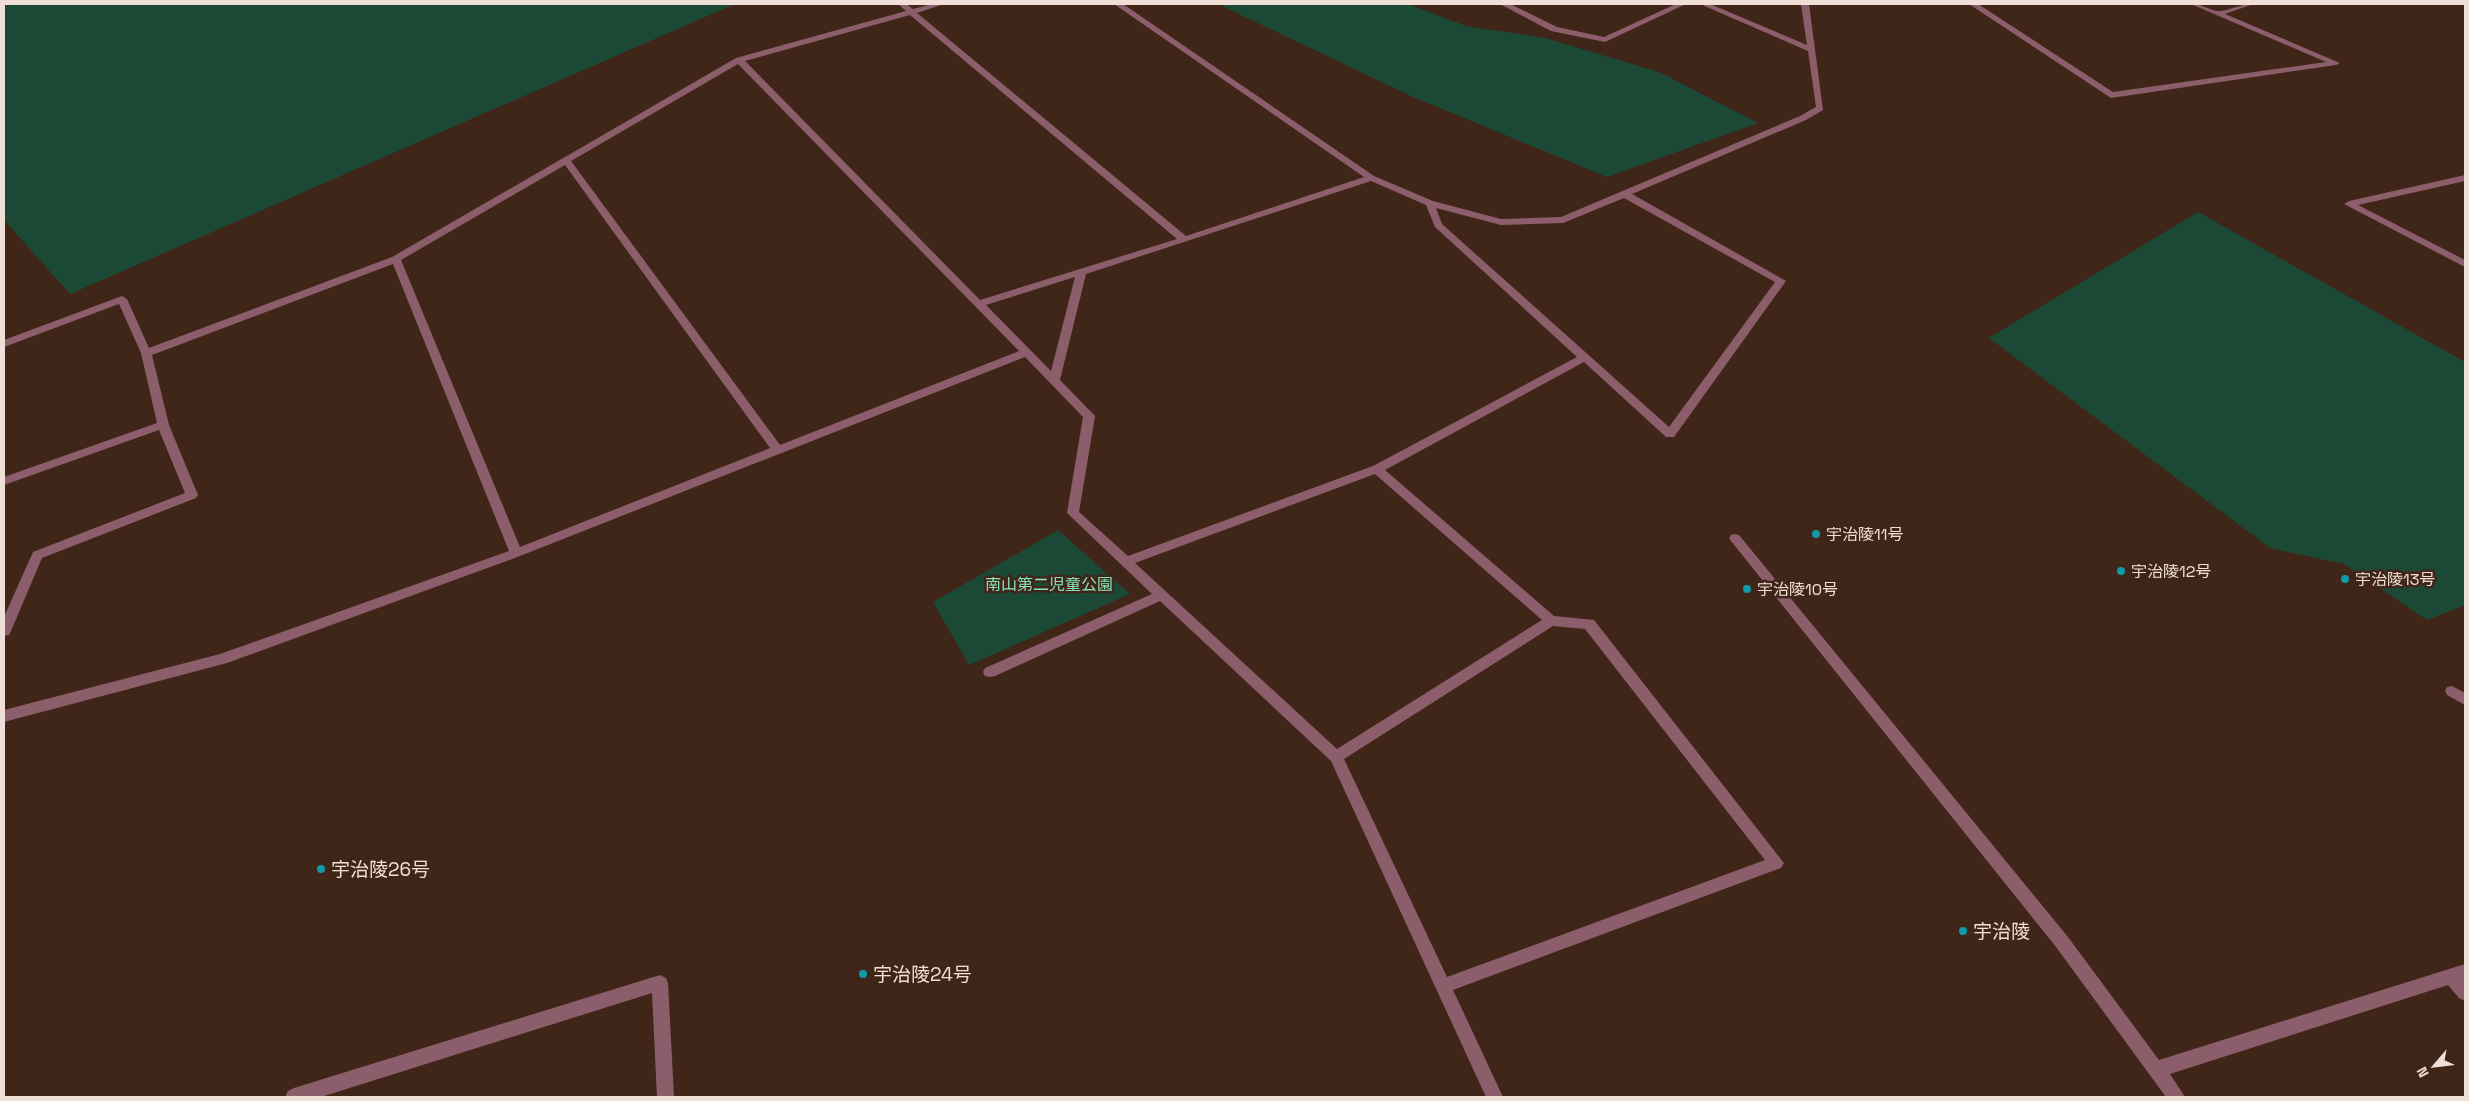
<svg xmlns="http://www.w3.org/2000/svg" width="2469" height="1101" font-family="'Space Grotesk','Noto Sans JP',sans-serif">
<rect width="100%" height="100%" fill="#402618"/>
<!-- green -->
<g fill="#1c4936">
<path d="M 4,4 L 735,4 L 70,294 L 4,220 Z"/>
<path d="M 1218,4 L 1408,4 L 1466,26 L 1545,38 L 1659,72 L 1758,123 L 1607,177 L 1411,96 Z"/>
<path d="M 2198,212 L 2465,362 L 2465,605 L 2427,620 L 2344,564 L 2270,548 L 1989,338 Z"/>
<path d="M 1058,530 L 1130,594 L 969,665 L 933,602 Z"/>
</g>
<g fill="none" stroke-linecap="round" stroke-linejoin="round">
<!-- minor -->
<g fill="#8c5e6b" fill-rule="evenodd">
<path d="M 898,4 L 906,4 L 913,9 L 932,4 L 944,4 L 917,13 L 1186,236 L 1364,177 L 1114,4 L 1123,4 L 1374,176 L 1433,201 L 1501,219 L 1561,217 L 1800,116 L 1816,107 L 1808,51 L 1700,4 L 1710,4 L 1807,45 L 1801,4 L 1809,4 L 1823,110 L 1806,120 L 1632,194 L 1786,281 L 1674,437 L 1666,437 L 1584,362 L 1385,470 L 1554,616 L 1594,620 L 1784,863 L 1781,868 L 1453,990 L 1503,1097 L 1486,1097 L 1331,761 L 1160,601 L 995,676 L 990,677 L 985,676 L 983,672 L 985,668 L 1152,594 L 1067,513 L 1083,417 L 1025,357 L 520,556 L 227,663 L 4,722 L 4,710 L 220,654 L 509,551 L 393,264 L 152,355 L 169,425 L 198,495 L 196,498 L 42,558 L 11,631 L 9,635 L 4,636 L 4,617 L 33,552 L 185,493 L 159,430 L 4,485 L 4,477 L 157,423 L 141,353 L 119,304 L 4,347 L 4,340 L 122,296 L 127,299 L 149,348 L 392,257 L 736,58 L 906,11 ZM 910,15 L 1177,239 L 980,300 L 745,61 ZM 738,64 L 1019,351 L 780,445 L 571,161 ZM 565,165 L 770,448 L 520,547 L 401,260 ZM 1371,181 L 1426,205 L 1435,227 L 1577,357 L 1373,466 L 1128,556 L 1079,512 L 1095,416 L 1060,380 L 1086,274 ZM 1624,198 L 1775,282 L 1669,427 L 1442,224 L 1436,208 L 1501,225 L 1563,223 ZM 1075,277 L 1051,371 L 986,305 ZM 1375,474 L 1542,620 L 1337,749 L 1135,563 ZM 1553,626 L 1585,629 L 1765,860 L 1447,977 L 1344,759 Z"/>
<path d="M 1500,4 L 1510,4 L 1557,27 L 1604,37 L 1676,4 L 1686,4 L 1605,42 L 1551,31 Z"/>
<path d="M 1969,4 L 1978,4 L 2113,92 L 2326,62 L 2191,4 C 2203,4 2208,10 2218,11 C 2225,12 2241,4 2253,4 L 2225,14 L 2340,63 L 2336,65 L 2111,98 Z"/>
<path d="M 2465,175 L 2465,181 L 2358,205 L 2465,260 L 2465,267 L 2344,204 L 2349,201 Z"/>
<path d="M 1735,534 L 1739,535 L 2068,937 L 2159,1060 L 2465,964 L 2465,1001 L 2459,998 L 2448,985 L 2170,1074 L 2185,1097 L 2166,1097 L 2056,947 L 1731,541 L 1729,538 L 1731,535 Z"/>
<path d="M 2452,686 L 2465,693 L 2465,705 L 2447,695 L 2445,691 L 2447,687 Z"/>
<path d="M 660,975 L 666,978 L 668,983 L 674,1097 L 657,1097 L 652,993 L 321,1097 L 285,1097 L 288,1091 L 294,1088 Z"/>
</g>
</g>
<!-- markers -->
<g fill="#0f9aa8" stroke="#402618" stroke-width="2">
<circle cx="1816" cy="534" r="5"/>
<circle cx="2121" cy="571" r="5"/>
<circle cx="2345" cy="579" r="5"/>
<circle cx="1747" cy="589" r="5"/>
<circle cx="321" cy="869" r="5"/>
<circle cx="1963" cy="931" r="5"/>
<circle cx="863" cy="974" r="5"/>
</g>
<g text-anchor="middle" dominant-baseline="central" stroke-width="5" stroke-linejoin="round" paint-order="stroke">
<!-- poi labels -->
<g font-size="16" fill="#f0dfd6" stroke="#402618" text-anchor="start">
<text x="1826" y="534">宇治陵11号</text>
<text x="2131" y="571">宇治陵12号</text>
<text x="2355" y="579">宇治陵13号</text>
<text x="1757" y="589">宇治陵10号</text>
</g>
<!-- park labels -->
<g font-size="16" fill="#84e2b8" stroke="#402618">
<text x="1049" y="584">南山第二児童公園</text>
</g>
<!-- near-poi labels -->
<g font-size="19" fill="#f0dfd6" stroke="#402618" text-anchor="start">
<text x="331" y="869">宇治陵26号</text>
<text x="1973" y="931">宇治陵</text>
<text x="873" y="974">宇治陵24号</text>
</g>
</g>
<!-- border -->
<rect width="2469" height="1101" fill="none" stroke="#f0dfd6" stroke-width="10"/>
<!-- north arrow -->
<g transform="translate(2434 1066) rotate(242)" stroke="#402618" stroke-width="4" paint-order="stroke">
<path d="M0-4L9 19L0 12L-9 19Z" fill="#f0dfd6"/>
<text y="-8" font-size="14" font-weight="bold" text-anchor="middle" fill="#f0dfd6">N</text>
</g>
</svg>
